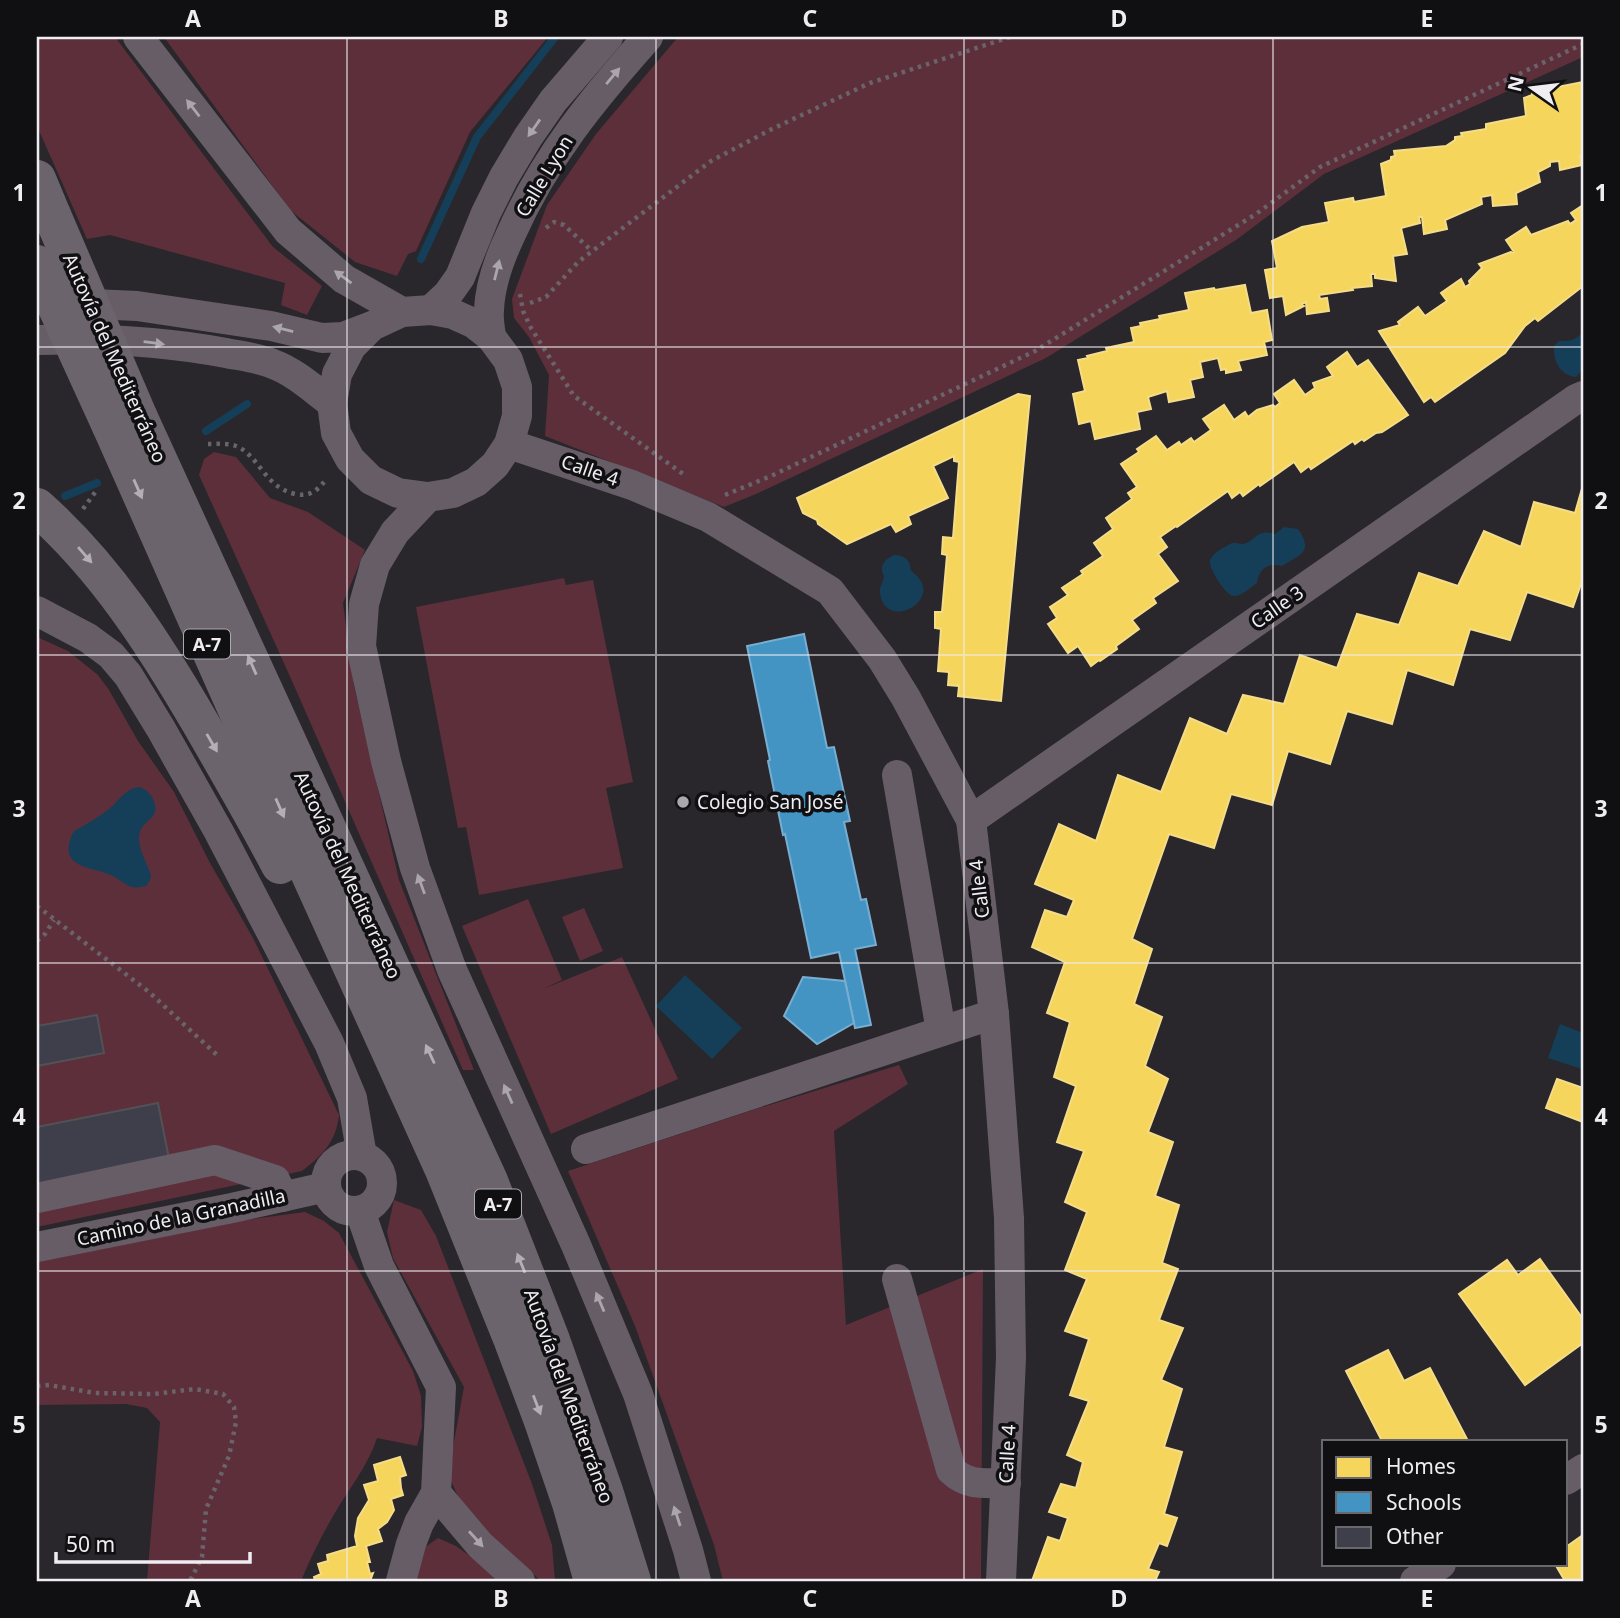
<svg xmlns="http://www.w3.org/2000/svg" width="1620" height="1618" font-family="'Noto Sans',sans-serif">
<rect width="100%" height="100%" fill="#29272b"/>
<!-- green -->
<g fill="#5c2f3b">
<path d="M 37,37 L 115,37 L 273,247 L 322,286 L 307,315 L 281,305 L 285,283 L 110,235 L 87,239 L 37,126 Z"/>
<path d="M 164,37 L 548,37 L 470,132 L 416,251 L 408,254 L 397,276 L 355,262 L 290,210 Z"/>
<path d="M 678,37 L 1583,37 L 1583,57 L 1324,174 L 1236,240 L 1046,358 L 756,494 L 724,507 L 545,436 L 549,375 L 529,337 L 514,318 L 512,299 L 547,205 L 596,134 Z"/>
<path d="M 214,452 L 236,457 L 270,498 L 308,512 L 365,550 L 343,603 L 354,686 L 399,880 L 474,1070 L 463,1070 L 292,681 L 199,475 L 204,459 Z"/>
<path d="M 564,578 L 566,585 L 593,580 L 633,782 L 606,788 L 623,868 L 479,895 L 466,827 L 458,828 L 416,607 Z"/>
<path d="M 37,637 L 68,651 L 98,675 L 109,690 L 138,741 L 174,792 L 210,863 L 253,938 L 339,1115 C 336,1142 323,1155 302,1171 L 37,1227 Z"/>
<path d="M 528,899 L 562,980 L 543,989 L 622,957 L 678,1079 L 551,1134 L 462,926 Z"/>
<path d="M 584,908 L 603,951 L 580,961 L 562,917 Z"/>
<path d="M 899,1065 L 908,1084 L 834,1131 L 846,1325 L 983,1269 L 981,1581 L 723,1581 L 714,1545 L 635,1326 L 568,1171 L 756,1109 Z"/>
<path d="M 394,1200 L 421,1210 L 436,1236 L 532,1484 L 552,1545 L 555,1581 L 541,1581 L 510,1553 L 475,1525 L 461,1503 L 448,1474 L 464,1387 L 393,1258 L 387,1232 Z"/>
<path d="M 305,1212 L 324,1221 L 339,1233 L 413,1371 L 421,1396 L 422,1427 L 417,1446 L 377,1438 C 368,1466 348,1490 333,1516 C 321,1537 310,1559 301,1581 L 147,1581 L 160,1422 L 147,1408 L 126,1404 L 37,1405 L 37,1256 L 213,1224 Z"/>
<path d="M 438,1538 L 456,1546 L 504,1581 L 414,1581 L 424,1548 Z"/>
</g>
<!-- water -->
<g fill="#153e58">
<path d="M 1583,331 L 1583,369 L 1576,377 C 1560,375 1553,361 1554,346 L 1559,341 C 1570,341 1576,341 1583,331 Z"/>
<path d="M 1284,527 L 1298,529 C 1314,552 1301,554 1282,566 C 1268,562 1259,569 1257,583 C 1251,587 1241,597 1233,596 C 1225,594 1208,568 1210,560 C 1213,552 1225,547 1232,543 C 1236,542 1239,544 1243,544 C 1256,542 1255,528 1275,534 Z"/>
<path d="M 894,555 C 905,555 910,560 911,571 C 950,598 885,634 880,593 C 879,586 883,583 884,577 C 884,575 882,573 882,571 C 881,563 887,558 894,555 Z"/>
<path d="M 139,787 C 145,789 148,791 152,797 C 164,821 140,818 139,837 C 138,849 147,863 151,875 L 150,880 L 146,886 C 127,891 126,882 111,875 C 90,866 55,868 74,831 C 86,825 97,818 108,810 C 119,801 125,789 139,787 Z"/>
<path d="M 685,975 L 742,1028 L 712,1059 L 656,1006 Z"/>
<path d="M 1560,1024 L 1583,1033 L 1583,1065 L 1582,1069 L 1548,1058 Z"/>
</g>
<!-- homes -->
<g fill="#f6d55c" stroke="#f4dc89" stroke-width="2">
<path d="M 1583,82 L 1583,155 L 1580,156 L 1582,165 L 1560,170 L 1559,161 L 1550,162 L 1550,166 L 1538,172 L 1540,182 L 1516,193 L 1517,204 L 1493,206 L 1492,195 L 1481,197 L 1482,204 L 1445,220 L 1447,229 L 1424,234 L 1422,217 L 1419,217 L 1420,223 L 1401,228 L 1407,254 L 1393,256 L 1396,281 L 1375,278 L 1375,274 L 1371,274 L 1372,286 L 1352,288 L 1353,290 L 1319,295 L 1320,299 L 1327,298 L 1329,311 L 1307,314 L 1306,302 L 1302,304 L 1304,306 L 1286,315 L 1283,296 L 1270,298 L 1265,270 L 1277,268 L 1272,241 L 1302,227 L 1329,222 L 1325,203 L 1353,198 L 1354,202 L 1386,196 L 1381,164 L 1391,160 L 1391,157 L 1395,156 L 1394,151 L 1446,146 L 1455,140 L 1455,137 L 1462,136 L 1461,133 L 1486,129 L 1486,124 L 1526,116 L 1524,98 L 1532,95 L 1532,92 Z"/>
<path d="M 1583,205 L 1583,286 L 1538,321 L 1535,318 L 1525,326 L 1505,353 L 1435,402 L 1431,397 L 1424,402 L 1379,331 L 1400,325 L 1398,322 L 1418,307 L 1425,316 L 1447,301 L 1441,293 L 1461,279 L 1465,287 L 1470,284 L 1469,281 L 1482,268 L 1479,264 L 1511,252 L 1512,253 L 1514,252 L 1506,240 L 1526,227 L 1531,235 L 1568,221 L 1570,224 L 1576,220 L 1571,213 Z"/>
<path d="M 1245,285 L 1251,313 L 1267,310 L 1272,340 L 1264,342 L 1267,355 L 1238,361 L 1241,370 L 1226,373 L 1226,369 L 1221,370 L 1218,358 L 1200,362 L 1203,377 L 1190,380 L 1194,397 L 1169,402 L 1167,391 L 1148,397 L 1151,409 L 1137,412 L 1140,429 L 1095,439 L 1091,421 L 1079,424 L 1073,394 L 1085,391 L 1078,360 L 1088,358 L 1087,356 L 1107,351 L 1106,348 L 1134,342 L 1131,328 L 1141,326 L 1140,323 L 1160,319 L 1159,316 L 1189,310 L 1185,293 L 1214,288 L 1215,290 Z"/>
<path d="M 1347,352 L 1357,367 L 1368,360 L 1408,415 L 1382,432 L 1376,433 L 1364,441 L 1362,439 L 1355,444 L 1353,441 L 1311,469 L 1309,466 L 1301,472 L 1294,462 L 1260,486 L 1259,484 L 1243,496 L 1240,492 L 1232,498 L 1228,491 L 1177,527 L 1176,526 L 1160,537 L 1167,547 L 1158,554 L 1178,581 L 1153,598 L 1156,603 L 1132,620 L 1139,629 L 1116,646 L 1117,649 L 1100,661 L 1099,660 L 1091,666 L 1078,646 L 1068,653 L 1048,624 L 1057,618 L 1050,607 L 1068,595 L 1062,588 L 1083,574 L 1081,571 L 1103,556 L 1094,543 L 1113,529 L 1106,518 L 1132,499 L 1128,493 L 1137,487 L 1121,464 L 1139,452 L 1137,449 L 1156,436 L 1167,450 L 1179,442 L 1181,445 L 1191,438 L 1194,442 L 1211,430 L 1203,419 L 1224,405 L 1234,420 L 1245,412 L 1248,417 L 1257,410 L 1273,405 L 1275,407 L 1280,403 L 1274,394 L 1294,380 L 1305,395 L 1315,388 L 1313,383 L 1333,376 L 1327,367 Z"/>
<path d="M 1018,394 L 1030,396 L 1001,701 L 958,696 L 959,686 L 948,685 L 949,672 L 938,671 L 941,629 L 935,628 L 935,612 L 942,612 L 947,555 L 942,554 L 943,537 L 953,538 L 959,462 L 954,461 L 954,456 L 933,466 L 948,498 L 908,516 L 911,524 L 896,532 L 891,524 L 847,544 L 818,524 L 817,520 L 803,513 L 797,498 Z"/>
<path d="M 1583,485 L 1583,578 L 1573,607 L 1527,592 L 1510,640 L 1470,629 L 1453,685 L 1407,670 L 1392,724 L 1347,711 L 1330,764 L 1288,751 L 1272,805 L 1231,794 L 1214,848 L 1169,834 L 1132,939 L 1152,949 L 1134,1004 L 1162,1017 L 1145,1066 L 1168,1079 L 1148,1132 L 1173,1142 L 1155,1196 L 1179,1205 L 1162,1263 L 1178,1269 L 1159,1320 L 1183,1328 L 1161,1380 L 1182,1389 L 1164,1447 L 1182,1452 L 1164,1514 L 1177,1518 L 1167,1546 L 1159,1543 L 1148,1569 L 1159,1572 L 1155,1581 L 1032,1581 L 1048,1537 L 1060,1541 L 1068,1518 L 1049,1512 L 1061,1484 L 1076,1488 L 1083,1462 L 1067,1455 L 1089,1401 L 1070,1395 L 1089,1339 L 1065,1331 L 1087,1279 L 1065,1270 L 1087,1212 L 1065,1202 L 1084,1151 L 1057,1142 L 1076,1086 L 1054,1077 L 1070,1022 L 1047,1013 L 1065,962 L 1032,947 L 1045,910 L 1067,917 L 1074,900 L 1035,884 L 1059,824 L 1096,841 L 1118,775 L 1161,792 L 1190,718 L 1227,734 L 1243,695 L 1284,704 L 1300,655 L 1337,668 L 1357,614 L 1399,625 L 1419,573 L 1458,586 L 1484,531 L 1521,547 L 1534,502 L 1575,513 Z"/>
<path d="M 1557,1079 L 1583,1088 L 1583,1122 L 1546,1108 Z"/>
<path d="M 1540,1259 L 1583,1319 L 1583,1343 L 1525,1385 L 1459,1294 L 1507,1260 L 1518,1275 Z"/>
<path d="M 1388,1350 L 1404,1381 L 1430,1368 L 1468,1441 L 1382,1441 L 1346,1371 Z"/>
<path d="M 400,1457 L 406,1475 L 400,1477 L 401,1488 L 403,1495 L 391,1499 L 394,1510 L 387,1522 L 378,1529 L 382,1541 L 366,1546 L 370,1562 L 367,1562 L 370,1574 L 373,1573 L 370,1581 L 315,1581 L 314,1577 L 321,1574 L 318,1564 L 328,1561 L 327,1555 L 357,1546 L 355,1536 L 358,1518 L 369,1500 L 364,1485 L 378,1481 L 374,1465 Z"/>
<path d="M 1583,1535 L 1583,1581 L 1565,1581 L 1555,1564 L 1566,1564 L 1566,1547 Z"/>
</g>
<!-- schools -->
<g fill="#4393c3" stroke="#77aed1" stroke-width="2">
<path d="M 804,634 L 827,748 L 834,747 L 850,821 L 844,822 L 861,900 L 866,899 L 876,945 L 855,949 L 871,1025 L 855,1028 L 839,952 L 811,958 L 785,834 L 783,835 L 768,761 L 770,760 L 747,646 Z"/>
<path d="M 803,977 L 845,981 L 854,1023 L 817,1044 L 784,1016 Z"/>
</g>
<g fill="none" stroke-linecap="round" stroke-linejoin="round">
<!-- stream -->
<g stroke="#153e58" stroke-width="8">
<path d="M 421,259 L 477,137 L 555,37"/>
<path d="M 206,431 L 247,404"/>
<path d="M 65,496 L 97,483"/>
</g>
</g>
<!-- building -->
<g fill="#3e3f4b" stroke="#525155" stroke-width="2">
<path d="M 97,1015 L 104,1053 L 37,1066 L 37,1026 Z"/>
<path d="M 158,1103 L 169,1159 L 37,1184 L 37,1127 Z"/>
</g>
<g fill="none" stroke-linecap="round" stroke-linejoin="round">
<!-- path -->
<g stroke="#6a6369" stroke-width="4.5" stroke-dasharray="3.5 5" stroke-linecap="butt">
<path d="M 546,228 L 554,222 L 564,225 L 592,251"/>
<path d="M 520,294 L 523,311 L 531,328 L 574,396 L 686,476"/>
<path d="M 530,303 L 546,297 L 578,262 L 711,161 L 772,129 L 870,83 L 1010,37"/>
<path d="M 208,444 C 216,444 228,443 236,446 C 259,455 264,487 295,494 C 308,497 316,492 324,482"/>
<path d="M 725,495 L 771,476 L 1035,351 L 1256,214 L 1320,167 L 1583,44"/>
<path d="M 83,509 L 96,491"/>
<path d="M 37,906 L 149,992 L 217,1055"/>
<path d="M 37,941 L 45,934 L 54,920"/>
<path d="M 37,1386 L 49,1385 L 95,1393 L 154,1394 L 195,1389 L 223,1394 L 234,1407 L 236,1422 L 229,1456 L 206,1509 L 202,1557 L 190,1581"/>
</g>
<!-- minor -->
<g stroke="#675d66" stroke-width="30">
<path d="M 138,37 L 288,231 L 344,279 L 402,312"/>
<path d="M 70,303 L 137,306 L 271,326 L 322,338 L 343,337 L 372,326 L 402,312 L 431,310 L 453,314 L 473,323 L 491,337 L 508,360 L 517,387 L 517,416 L 509,444 L 495,465 L 476,482 L 453,493 L 428,497 L 398,493 L 371,480 L 350,459 L 336,433 L 332,403 L 337,374 L 351,347 L 372,326"/>
<path d="M 431,310 L 448,294 L 460,277 L 486,213 L 504,177 L 528,137 L 553,101 L 608,37"/>
<path d="M 491,337 C 490,328 488,319 489,310 C 490,284 500,257 511,234 C 545,157 593,99 648,37"/>
<path d="M 37,340 C 101,338 163,341 226,353 C 241,356 259,358 273,364 C 295,372 314,390 332,403"/>
<path d="M 509,444 L 632,485 L 708,517 L 830,591 L 882,659 L 906,698 L 971,820 L 994,1014 L 1009,1218 L 1011,1358 L 1001,1581"/>
<path d="M 428,497 L 395,532 L 375,565 L 364,604 L 361,646 L 386,761 L 415,868 L 452,970 L 576,1245 L 638,1394 L 688,1550 L 696,1581"/>
<path d="M 37,611 L 88,638 L 111,655 L 128,675 L 161,729 L 219,832 L 329,1043 L 352,1098 L 362,1156"/>
<path d="M 897,775 L 941,1031"/>
<path d="M 971,820 L 1576,399 L 1583,396"/>
<path d="M 586,1149 L 994,1014"/>
<circle cx="354" cy="1183" r="28"/>
<path d="M 37,1198 L 215,1160 L 275,1180 L 283,1197"/>
<path d="M 360,1211 L 379,1266 L 441,1387 L 436,1493 L 419,1523 L 411,1544 L 401,1581"/>
<path d="M 37,1247 L 232,1208 L 326,1187"/>
<path d="M 897,1279 L 951,1470 C 968,1486 983,1483 1006,1483"/>
<path d="M 1566,1480 L 1583,1469"/>
<path d="M 436,1493 L 480,1545 L 520,1581"/>
<path d="M 1415,1581 L 1441,1564"/>
</g>
<!-- highway -->
<g stroke="#6c646c" stroke-width="38">
<path d="M 37,179 L 52,215"/>
<path d="M 139,418 L 489,1181 L 551,1340 L 604,1491 L 632,1581"/>
<path d="M 111,426 L 304,861 L 444,1170 L 513,1341 L 543,1421 L 571,1503 L 593,1581"/>
<path d="M 37,507 C 106,568 155,645 201,724 C 228,771 255,817 280,865"/>
</g>
<!-- highway-bridge -->
<g stroke="#6c646c" stroke-width="38">
<path d="M 52,215 L 139,418"/>
<path d="M 37,264 L 111,426"/>
</g>
</g>
<!-- one-way arrows -->
<defs><path id="oneway-solid" d="M-6-.8H1V-3.2L6.5 0L1 3.2V.8H-6Z" transform="scale(1.75)"/></defs>
<g fill="#aba5ac">
<use href="#oneway-solid" transform="translate(613 76) rotate(-50)"/>
<use href="#oneway-solid" transform="translate(193 108) rotate(-128)"/>
<use href="#oneway-solid" transform="translate(534 128) rotate(125)"/>
<use href="#oneway-solid" transform="translate(497 270) rotate(-76)"/>
<use href="#oneway-solid" transform="translate(343 277) rotate(-144)"/>
<use href="#oneway-solid" transform="translate(283 329) rotate(-166)"/>
<use href="#oneway-solid" transform="translate(154 343) rotate(7)"/>
<use href="#oneway-solid" transform="translate(421 884) rotate(-110)"/>
<use href="#oneway-solid" transform="translate(508 1094) rotate(-114)"/>
<use href="#oneway-solid" transform="translate(600 1302) rotate(-113)"/>
<use href="#oneway-solid" transform="translate(677 1516) rotate(-108)"/>
<use href="#oneway-solid" transform="translate(476 1539) rotate(48)"/>
</g>
<g fill="#b4afb6">
<use href="#oneway-solid" transform="translate(138 489) rotate(66)"/>
<use href="#oneway-solid" transform="translate(85 555) rotate(49)"/>
<use href="#oneway-solid" transform="translate(252 665) rotate(-114)"/>
<use href="#oneway-solid" transform="translate(212 743) rotate(60)"/>
<use href="#oneway-solid" transform="translate(280 808) rotate(66)"/>
<use href="#oneway-solid" transform="translate(430 1054) rotate(-115)"/>
<use href="#oneway-solid" transform="translate(521 1263) rotate(-112)"/>
<use href="#oneway-solid" transform="translate(537 1405) rotate(69)"/>
</g>
<!-- grid -->
<path fill="none" stroke="#efedf2" stroke-width="2" stroke-opacity="0.55" d="M 347,37 L 347,1581M 656,37 L 656,1581M 964,37 L 964,1581M 1273,37 L 1273,1581M 37,347 L 1583,347M 37,655 L 1583,655M 37,963 L 1583,963M 37,1271 L 1583,1271"/>
<!-- markers -->
<circle fill="#aaa8ac" stroke="#100f12" stroke-width="2.5" cx="683" cy="802" r="7"/>
<g text-anchor="middle" dominant-baseline="central" stroke-width="7" stroke-linejoin="round" paint-order="stroke">
<!-- shield labels -->
<g fill="#100f12" stroke="#acaaaf" stroke-width="2">
<rect x="184" y="629.5" width="46" height="29" rx="5"/>
<rect x="475" y="1189.5" width="46" height="29" rx="5"/>
</g>
<g font-size="18" font-weight="bold" fill="#efedf2">
<text x="207" y="644">A-7</text>
<text x="498" y="1204">A-7</text>
</g>
<!-- street labels -->
<g font-size="19" fill="#efedf2" stroke="#100f12">
<text transform="translate(544 176) rotate(-59)">Calle Lyon</text>
<text transform="translate(115 358) rotate(66)">Autovía del Mediterráneo</text>
<text transform="translate(590 470) rotate(19)">Calle 4</text>
<text transform="translate(1277 607) rotate(-35)">Calle 3</text>
<text transform="translate(348 875) rotate(65)">Autovía del Mediterráneo</text>
<text transform="translate(979 889) rotate(-97)">Calle 4</text>
<text transform="translate(181 1217) rotate(-12)">Camino de la Granadilla</text>
<text transform="translate(569 1396) rotate(70)">Autovía del Mediterráneo</text>
<text transform="translate(1007 1454) rotate(-87)">Calle 4</text>
</g>
<!-- poi labels -->
<g font-size="19" fill="#efedf2" stroke="#100f12" text-anchor="start">
<text x="697" y="802">Colegio San José</text>
</g>
</g>
<!-- border -->
<rect width="1620" height="1618" fill="none" stroke="#100f12" stroke-width="77"/>
<!-- legend -->
<rect x="1322" y="1440" width="245" height="126" fill="#100f12" stroke="#69686c" stroke-width="2"/>
<rect x="1336" y="1457" width="35" height="21" fill="#f6d55c" stroke="#69686c" stroke-width="2"/>
<text x="1386" y="1474" font-size="21" fill="#efedf2">Homes</text>
<rect x="1336" y="1492" width="35" height="21" fill="#4393c3" stroke="#69686c" stroke-width="2"/>
<text x="1386" y="1510" font-size="21" fill="#efedf2">Schools</text>
<rect x="1336" y="1527" width="35" height="21" fill="#3e3f4b" stroke="#69686c" stroke-width="2"/>
<text x="1386" y="1544" font-size="21" fill="#efedf2">Other</text>
<!-- north arrow -->
<g transform="translate(1532 88) rotate(284)" stroke="#100f12" stroke-width="5" paint-order="stroke">
<path d="M0-5L12 26L0 18L-12 26Z" fill="#efedf2"/>
<text y="-10" font-size="19" font-weight="bold" text-anchor="middle" fill="#efedf2">N</text>
</g>
<!-- scale -->
<path d="M56 1552v10h194v-10" fill="none" stroke="#efedf2" stroke-width="3.5"/>
<text x="66" y="1552" font-size="21" fill="#efedf2" stroke="#100f12" stroke-width="5" paint-order="stroke">50 m</text>
<rect x="38" y="38" width="1544" height="1542" fill="none" stroke="#efedf2" stroke-width="2.5"/>
<g font-size="23" text-anchor="middle" font-weight="bold" fill="#efedf2">
<text x="193" y="27">A</text>
<text x="501" y="27">B</text>
<text x="810" y="27">C</text>
<text x="1119" y="27">D</text>
<text x="1427" y="27">E</text>
<text x="19" y="201">1</text>
<text x="1601" y="201">1</text>
<text x="19" y="509">2</text>
<text x="1601" y="509">2</text>
<text x="19" y="817">3</text>
<text x="1601" y="817">3</text>
<text x="19" y="1125">4</text>
<text x="1601" y="1125">4</text>
<text x="19" y="1433">5</text>
<text x="1601" y="1433">5</text>
<text x="193" y="1607">A</text>
<text x="501" y="1607">B</text>
<text x="810" y="1607">C</text>
<text x="1119" y="1607">D</text>
<text x="1427" y="1607">E</text>
</g>
</svg>
